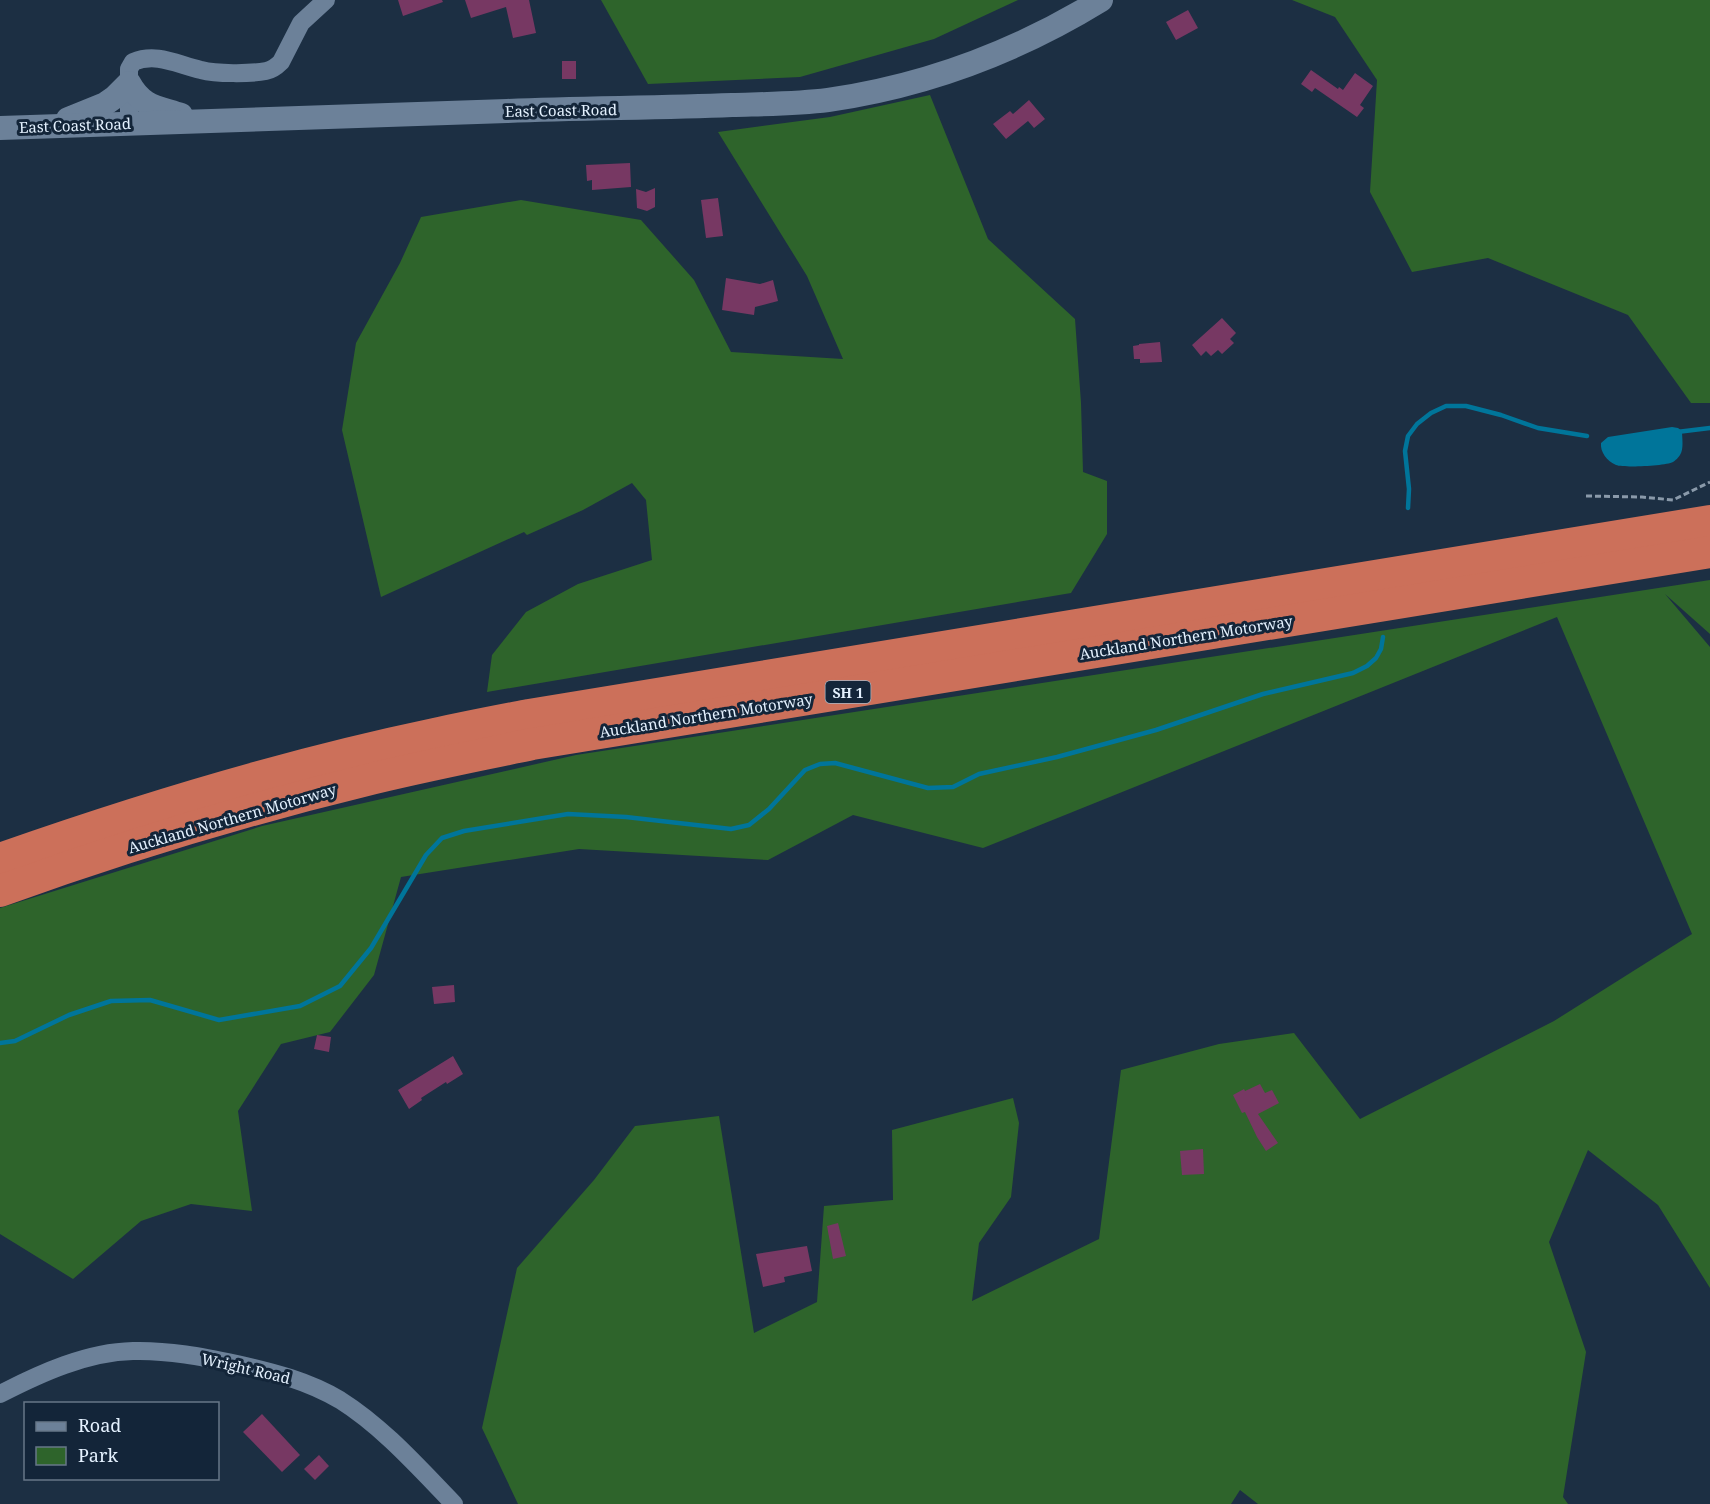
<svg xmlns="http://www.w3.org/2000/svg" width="1710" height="1504" font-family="'Noto Serif',serif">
<rect width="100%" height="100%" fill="#1c2f43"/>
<!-- green -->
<g fill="#2e642b">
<path d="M 601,0 L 1018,0 L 934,39 L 800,77 L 648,84 Z"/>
<path d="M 1292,0 L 1710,0 L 1710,403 L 1691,403 L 1628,315 L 1488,258 L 1412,272 L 1370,192 L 1377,80 L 1335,17 Z"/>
<path d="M 930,95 L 988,239 L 1075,319 L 1081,403 L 1083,472 L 1107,481 L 1107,534 L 1071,593 L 487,692 L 492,655 L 526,612 L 578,584 L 652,560 L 646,500 L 632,483 L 583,510 L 527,535 L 524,532 L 381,597 L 342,430 L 356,343 L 400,263 L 421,217 L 521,200 L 641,220 L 694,280 L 731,352 L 843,359 L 807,276 L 718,132 L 830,117 Z"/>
<path d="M 1710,580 L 1710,634 L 1665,594 L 1710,647 L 1710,1288 L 1658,1205 L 1588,1150 L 1549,1242 L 1586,1352 L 1563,1497 L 1568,1504 L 1258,1504 L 1240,1490 L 1231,1504 L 518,1504 L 482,1428 L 517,1268 L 594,1180 L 635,1126 L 719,1116 L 754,1333 L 817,1302 L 824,1206 L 893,1200 L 892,1130 L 1013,1098 L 1019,1123 L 1011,1197 L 979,1243 L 972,1301 L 1099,1239 L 1121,1070 L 1219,1044 L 1294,1033 L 1360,1119 L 1554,1021 L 1692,934 L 1557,617 L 983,848 L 853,815 L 768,860 L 579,849 L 401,877 L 374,975 L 330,1032 L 281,1044 L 238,1111 L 252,1211 L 191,1204 L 141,1221 L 73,1279 L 0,1234 L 0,908 L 262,826 L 576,755 Z"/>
</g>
<!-- water -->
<path fill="#00759a" d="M 1672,427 L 1678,428 L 1682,431 C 1682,438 1684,449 1680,455 C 1679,457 1675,461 1673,462 C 1665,466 1624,468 1616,465 C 1607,461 1600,452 1601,443 L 1608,437 Z"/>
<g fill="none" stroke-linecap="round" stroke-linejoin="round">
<!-- stream -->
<g stroke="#00759a" stroke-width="4.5">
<path d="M 1677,432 L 1710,428"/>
<path d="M 1408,508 L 1409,489 L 1405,451 L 1408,436 L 1417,424 L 1431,413 L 1446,406 L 1466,406 L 1501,415 L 1538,428 L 1587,436"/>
<path d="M 0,1043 L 15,1041 L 69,1015 L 111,1001 L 150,1000 L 219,1020 L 300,1006 L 340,986 L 371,948 L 426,855 L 442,838 L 464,831 L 568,814 L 626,817 L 731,829 L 749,825 L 769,809 L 805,770 L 820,764 L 835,763 L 928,788 L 953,787 L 979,774 L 1057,757 L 1156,730 L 1263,694 L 1353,673 L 1367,666 L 1376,658 L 1381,649 L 1383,637"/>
</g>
</g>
<!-- building -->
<g fill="#773863">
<path d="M 398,0 L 442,0 L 443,2 L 403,16 Z"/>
<path d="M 465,0 L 529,0 L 536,33 L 513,38 L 506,7 L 471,18 Z"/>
<path d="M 1188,10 L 1198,28 L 1176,40 L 1166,22 Z"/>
<rect x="562" y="61" width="14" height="18"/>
<path d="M 1311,70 L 1338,89 L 1339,87 L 1343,90 L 1355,73 L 1373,86 L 1360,105 L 1364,108 L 1357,117 L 1315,88 L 1312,92 L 1301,84 Z"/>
<path d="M 1029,100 L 1045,119 L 1034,128 L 1028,121 L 1006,139 L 993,124 L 1010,111 L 1013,114 Z"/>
<path d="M 630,163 L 631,187 L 592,190 L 592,180 L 587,181 L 586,165 Z"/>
<path d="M 655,188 L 655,207 L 647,211 L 637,208 L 636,189 L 646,192 Z"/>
<path d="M 718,198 L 723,236 L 706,238 L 701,200 Z"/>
<path d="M 726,278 L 760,284 L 773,280 L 778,301 L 755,307 L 754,315 L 722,310 Z"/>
<path d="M 1222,318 L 1236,333 L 1230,339 L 1234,343 L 1222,354 L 1218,350 L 1211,356 L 1206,351 L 1201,356 L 1192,345 Z"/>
<path d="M 1160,342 L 1162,362 L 1140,363 L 1140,359 L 1134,359 L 1133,346 L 1139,345 L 1139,344 Z"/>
<path d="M 454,985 L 455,1002 L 434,1004 L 432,987 Z"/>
<path d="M 317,1035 L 331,1037 L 329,1052 L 314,1049 Z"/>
<path d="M 453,1056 L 463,1074 L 447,1084 L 446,1082 L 421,1098 L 422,1100 L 409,1109 L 398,1090 Z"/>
<path d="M 1260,1084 L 1265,1093 L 1272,1090 L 1279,1103 L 1258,1114 L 1278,1143 L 1266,1151 L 1257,1137 L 1245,1112 L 1242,1113 L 1233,1095 L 1244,1089 L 1245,1091 Z"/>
<path d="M 1203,1149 L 1204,1174 L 1182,1175 L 1180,1151 Z"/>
<path d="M 838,1223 L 846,1256 L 833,1259 L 827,1226 Z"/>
<path d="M 807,1246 L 812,1271 L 784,1277 L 785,1282 L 763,1287 L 756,1254 Z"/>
<path d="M 262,1414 L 300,1455 L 282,1472 L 243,1432 Z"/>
<path d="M 319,1455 L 329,1466 L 315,1480 L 304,1469 Z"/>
</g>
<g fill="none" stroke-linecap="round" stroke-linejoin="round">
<!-- path -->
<path stroke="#8a9aaa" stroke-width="3" stroke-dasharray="6 3" stroke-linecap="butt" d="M 1586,496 L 1642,497 L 1673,500 L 1710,482"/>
<!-- street -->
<g stroke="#6c8199" stroke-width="18">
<path d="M 129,123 L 129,69 L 133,62 C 157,52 178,65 201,70 C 216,74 250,74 266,71 C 272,70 277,66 281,62 L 301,23 L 326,0"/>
<path d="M 0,1394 C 41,1373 87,1352 133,1351 C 168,1350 203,1357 237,1364 C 273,1372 308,1381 340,1400 C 383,1427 419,1468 454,1504"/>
</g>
<!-- secondary -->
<g stroke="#6c8199" stroke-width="24">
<path d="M 68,119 L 105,104 L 115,97 L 129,83 C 142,107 157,107 181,115"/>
<path d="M 0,128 C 169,121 338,116 507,111 C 582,108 657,108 732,105 C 764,104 797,104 828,100 C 925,86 1018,51 1101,0"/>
</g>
<!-- highway -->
<g stroke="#cc705a" stroke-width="32">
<path d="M 0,859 C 142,809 287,765 435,734 C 466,727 498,721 529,715 L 1710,521"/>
<path d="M 0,891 C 119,848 240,811 363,781 C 419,767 476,756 532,744 L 1710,552"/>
</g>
</g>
<g text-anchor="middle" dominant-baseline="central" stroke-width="6" stroke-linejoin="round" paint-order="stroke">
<!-- shield labels -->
<rect fill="#132539" stroke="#a5b4c3" stroke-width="1.5" x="825.5" y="681" width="45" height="22" rx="4.5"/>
<g font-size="14" font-weight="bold" fill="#e4f1fe">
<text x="848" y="692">SH 1</text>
</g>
<!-- street labels -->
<g font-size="15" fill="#e4f1fe" stroke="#132539">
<text transform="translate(561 110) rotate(-1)">East Coast Road</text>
<text transform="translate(75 125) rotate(-2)">East Coast Road</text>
<text transform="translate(1186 637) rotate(-9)">Auckland Northern Motorway</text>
<text transform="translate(706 715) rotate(-9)">Auckland Northern Motorway</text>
<text transform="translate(232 818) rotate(-16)">Auckland Northern Motorway</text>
<text transform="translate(246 1368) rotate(13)">Wright Road</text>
</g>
</g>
<!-- legend -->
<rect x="24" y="1402" width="195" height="78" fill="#132539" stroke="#677788" stroke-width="1.5"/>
<rect x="36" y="1422" width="30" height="9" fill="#6c8199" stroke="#677788" stroke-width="1.5"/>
<text x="78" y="1432" font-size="18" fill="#e4f1fe">Road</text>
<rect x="36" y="1447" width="30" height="18" fill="#2e642b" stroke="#677788" stroke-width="1.5"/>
<text x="78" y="1462" font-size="18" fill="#e4f1fe">Park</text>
</svg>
